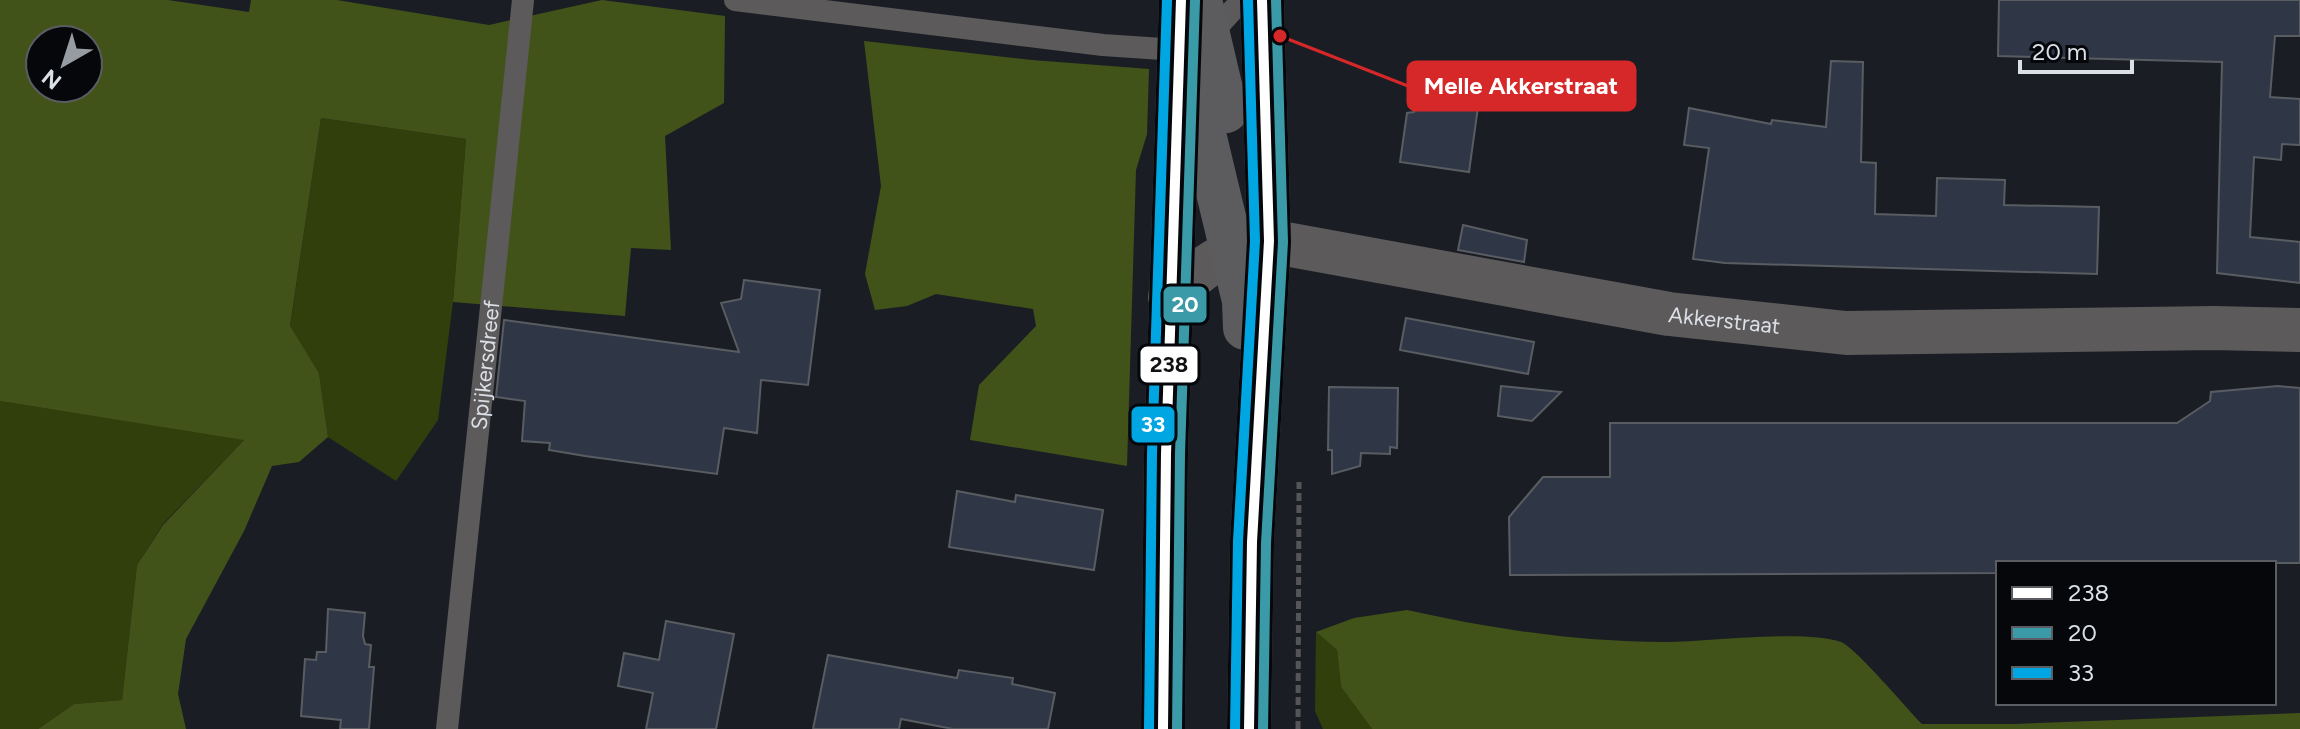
<svg xmlns="http://www.w3.org/2000/svg" width="2300" height="729" font-family="Figtree,sans-serif">
<rect width="100%" height="100%" fill="#1a1e24"/>
<!-- green -->
<g fill="#303f0c">
<path d="M 321,118 L 466,139 L 453,302 L 438,420 L 396,481 L 328,437 L 319,373 L 290,327 Z"/>
<path d="M 0,401 L 245,439 L 163,524 L 137,565 L 122,700 L 74,704 L 38,729 L 0,729 Z"/>
<path d="M 1316,632 L 1337,650 L 1341,687 L 1372,729 L 1323,729 L 1315,711 Z"/>
</g>
<!-- forest -->
<g fill="#425319" fill-rule="evenodd">
<path d="M 0,0 L 168,0 L 249,12 L 251,0 L 337,0 L 489,25 L 602,0 L 725,16 L 724,103 L 665,136 L 671,250 L 631,248 L 625,316 L 453,302 L 466,139 L 321,118 L 290,326 L 319,373 L 328,437 L 299,462 L 272,466 L 244,531 L 186,639 L 178,694 L 186,729 L 38,729 L 74,704 L 122,700 L 137,565 L 163,525 L 244,440 L 0,401 ZM 40,40 L 88,40 L 88,88 L 40,88 Z"/>
<path d="M 864,41 L 1032,60 L 1149,69 L 1147,134 L 1136,170 L 1127,466 L 970,440 L 979,385 L 1036,326 L 1033,309 L 936,294 L 907,306 L 875,310 L 865,274 L 881,186 Z"/>
<path d="M 1407,610 C 1492,629 1578,642 1665,642 C 1711,642 1802,629 1841,642 C 1856,648 1907,709 1922,724 L 2014,724 L 2300,713 L 2300,729 L 1372,729 L 1341,687 L 1337,650 L 1316,632 L 1354,618 Z"/>
</g>
<!-- building -->
<g fill="#2f3747" stroke="#595c61" stroke-width="2">
<path d="M 1999,0 L 2300,0 L 2300,36 L 2275,36 L 2270,97 L 2300,99 L 2300,145 L 2282,144 L 2281,160 L 2254,157 L 2250,237 L 2300,242 L 2300,283 L 2217,273 L 2222,62 L 1998,56 Z"/>
<path d="M 1831,61 L 1863,62 L 1861,162 L 1876,163 L 1875,214 L 1936,216 L 1937,178 L 2005,180 L 2004,205 L 2099,207 L 2097,274 L 1725,263 L 1693,259 L 1709,148 L 1684,145 L 1689,108 L 1771,124 L 1772,120 L 1826,127 Z"/>
<path d="M 1418,97 L 1478,107 L 1469,172 L 1400,162 L 1407,113 L 1414,112 Z"/>
<path d="M 1463,225 L 1527,240 L 1524,262 L 1458,250 Z"/>
<path d="M 744,280 L 820,290 L 808,385 L 761,380 L 757,433 L 724,428 L 717,474 L 585,456 L 549,450 L 550,443 L 522,441 L 525,401 L 496,397 L 504,320 L 739,352 L 721,303 L 741,299 Z"/>
<path d="M 1406,318 L 1534,342 L 1528,374 L 1400,350 Z"/>
<path d="M 1501,386 L 1561,392 L 1532,421 L 1498,416 Z"/>
<path d="M 2278,386 L 2300,388 L 2300,563 L 1998,563 L 1998,573 L 1510,575 L 1509,517 L 1543,477 L 1610,477 L 1610,423 L 2177,423 L 2210,401 L 2211,392 Z"/>
<path d="M 1329,387 L 1398,388 L 1397,448 L 1390,447 L 1390,454 L 1361,453 L 1360,466 L 1332,474 L 1332,450 L 1328,450 Z"/>
<path d="M 957,491 L 1015,502 L 1016,495 L 1103,510 L 1094,570 L 949,547 Z"/>
<path d="M 328,609 L 365,613 L 363,636 L 365,644 L 371,645 L 369,667 L 374,667 L 369,729 L 340,729 L 341,720 L 301,716 L 305,659 L 316,660 L 317,652 L 326,652 Z"/>
<path d="M 666,621 L 734,634 L 716,729 L 646,729 L 653,693 L 618,686 L 624,653 L 659,660 Z"/>
<path d="M 828,655 L 957,678 L 959,670 L 1013,678 L 1012,684 L 1055,693 L 1048,729 L 953,729 L 901,719 L 899,729 L 813,729 Z"/>
</g>
<g fill="none" stroke-linecap="round" stroke-linejoin="round">
<!-- path -->
<path stroke="#555558" stroke-width="5" stroke-dasharray="8 4" stroke-linecap="butt" d="M 1298,729 L 1299,482"/>
<!-- lane -->
<g stroke="#5c5a5b" stroke-width="22">
<path d="M 735,0 L 1103,45 L 1177,50 L 1208,37 L 1242,0"/>
<path id="s1" d="M 447,729 L 523,0"/>
</g>
<!-- street -->
<path stroke="#5c5a5b" stroke-width="44" id="s2" d="M 1170,297 C 1199,269 1229,247 1269,241 L 1669,314 L 1846,333 L 2214,328 L 2300,330"/>
<!-- primary -->
<g stroke="#5c5c5f" stroke-width="44">
<path d="M 1200,0 L 1226,111"/>
<path d="M 1190,75 L 1244,301 L 1245,328"/>
<path d="M 1163,729 L 1166,454 L 1181,0"/>
<path d="M 1249,729 L 1252,542 L 1269,241 L 1262,0"/>
</g>
<!-- bus-1 casing -->
<g stroke="#05070b" stroke-width="16">
<g id="bus-1">
<path d="M 1163,729 L 1166,454 L 1181,0"/>
<path d="M 1249,729 L 1252,542 L 1269,241 L 1262,0"/>
</g>
</g>
<!-- bus-2 casing -->
<g stroke="#05070b" stroke-width="16">
<g id="bus-2">
<path d="M 1177,729 L 1180,454 L 1195,0"/>
<path d="M 1263,729 L 1266,543 L 1283,242 L 1276,0"/>
</g>
</g>
<!-- bus-3 casing -->
<g stroke="#05070b" stroke-width="16">
<g id="bus-3">
<path d="M 1149,729 L 1152,454 L 1167,0"/>
<path d="M 1235,729 L 1238,541 L 1255,241 L 1248,0"/>
</g>
</g>
<!-- bus-1 -->
<use href="#bus-1" stroke="#fff" stroke-width="10"/>
<!-- bus-2 -->
<use href="#bus-2" stroke="#3a9aa8" stroke-width="10"/>
<!-- bus-3 -->
<use href="#bus-3" stroke="#00a6e2" stroke-width="10"/>
</g>
<g text-anchor="middle" dominant-baseline="central" stroke-width="6" stroke-linejoin="round" paint-order="stroke">
<!-- street labels -->
<g font-size="22" fill="#dbdfe6" stroke="#05070b">
<text stroke="none"><textPath href="#s2" startOffset="578">Akkerstraat</textPath></text>
<text stroke="none"><textPath href="#s1" startOffset="366">Spijkersdreef</textPath></text>
</g>
</g>
<!-- callouts -->
<path fill="none" stroke="#d62828" stroke-width="3" d="M1280 36L1408 86"/>
<circle fill="#d62828" stroke="#05070b" stroke-width="3" cx="1280" cy="36" r="8"/>
<rect fill="#d62828" stroke="#d62828" stroke-width="3" x="1408" y="62" width="227" height="48" rx="8"/>
<g font-size="24" text-anchor="middle" font-weight="bold" fill="#fff">
<text x="1521" y="94">Melle Akkerstraat</text>
</g>
<g stroke="#05070b" stroke-width="3">
<rect x="1162" y="285" width="46" height="39" rx="8" fill="#3a9aa8"/>
<rect x="1139" y="345" width="60" height="39" rx="8" fill="#fff"/>
<rect x="1130" y="405" width="46" height="39" rx="8" fill="#00a6e2"/>
</g>
<g font-size="22" text-anchor="middle" font-weight="bold" fill="#fff">
<text x="1185" y="312">20</text>
<text x="1153" y="432">33</text>
</g>
<g font-size="22" text-anchor="middle" font-weight="bold" fill="#111">
<text x="1169" y="372">238</text>
</g>
<!-- legend -->
<rect x="1996" y="561" width="280" height="144" fill="#05070b" stroke="#5b5d63" stroke-width="2"/>
<rect x="2012" y="587" width="40" height="12" fill="#ffffff" stroke="#5b5d63" stroke-width="2"/>
<text x="2068" y="601" font-size="24" fill="#dbdfe6">238</text>
<rect x="2012" y="627" width="40" height="12" fill="#3a9aa8" stroke="#5b5d63" stroke-width="2"/>
<text x="2068" y="641" font-size="24" fill="#dbdfe6">20</text>
<rect x="2012" y="667" width="40" height="12" fill="#00a6e2" stroke="#5b5d63" stroke-width="2"/>
<text x="2068" y="681" font-size="24" fill="#dbdfe6">33</text>
<!-- north arrow -->
<g transform="translate(64 64) rotate(219)"><circle r="38" fill="#05070b" stroke="#5b5d63" stroke-width="2"/>
<path d="M0-6L14 30L0 20L-14 30Z" fill="#979ba2"/>
<text y="-12" font-size="22" font-weight="bold" text-anchor="middle" fill="#dbdfe6">N</text>
</g>
<!-- scale -->
<path d="M2020 60v12h112v-12" fill="none" stroke="#dbdfe6" stroke-width="4"/>
<text x="2032" y="60" font-size="24" fill="#dbdfe6" stroke="#05070b" stroke-width="6" paint-order="stroke">20 m</text>
</svg>
